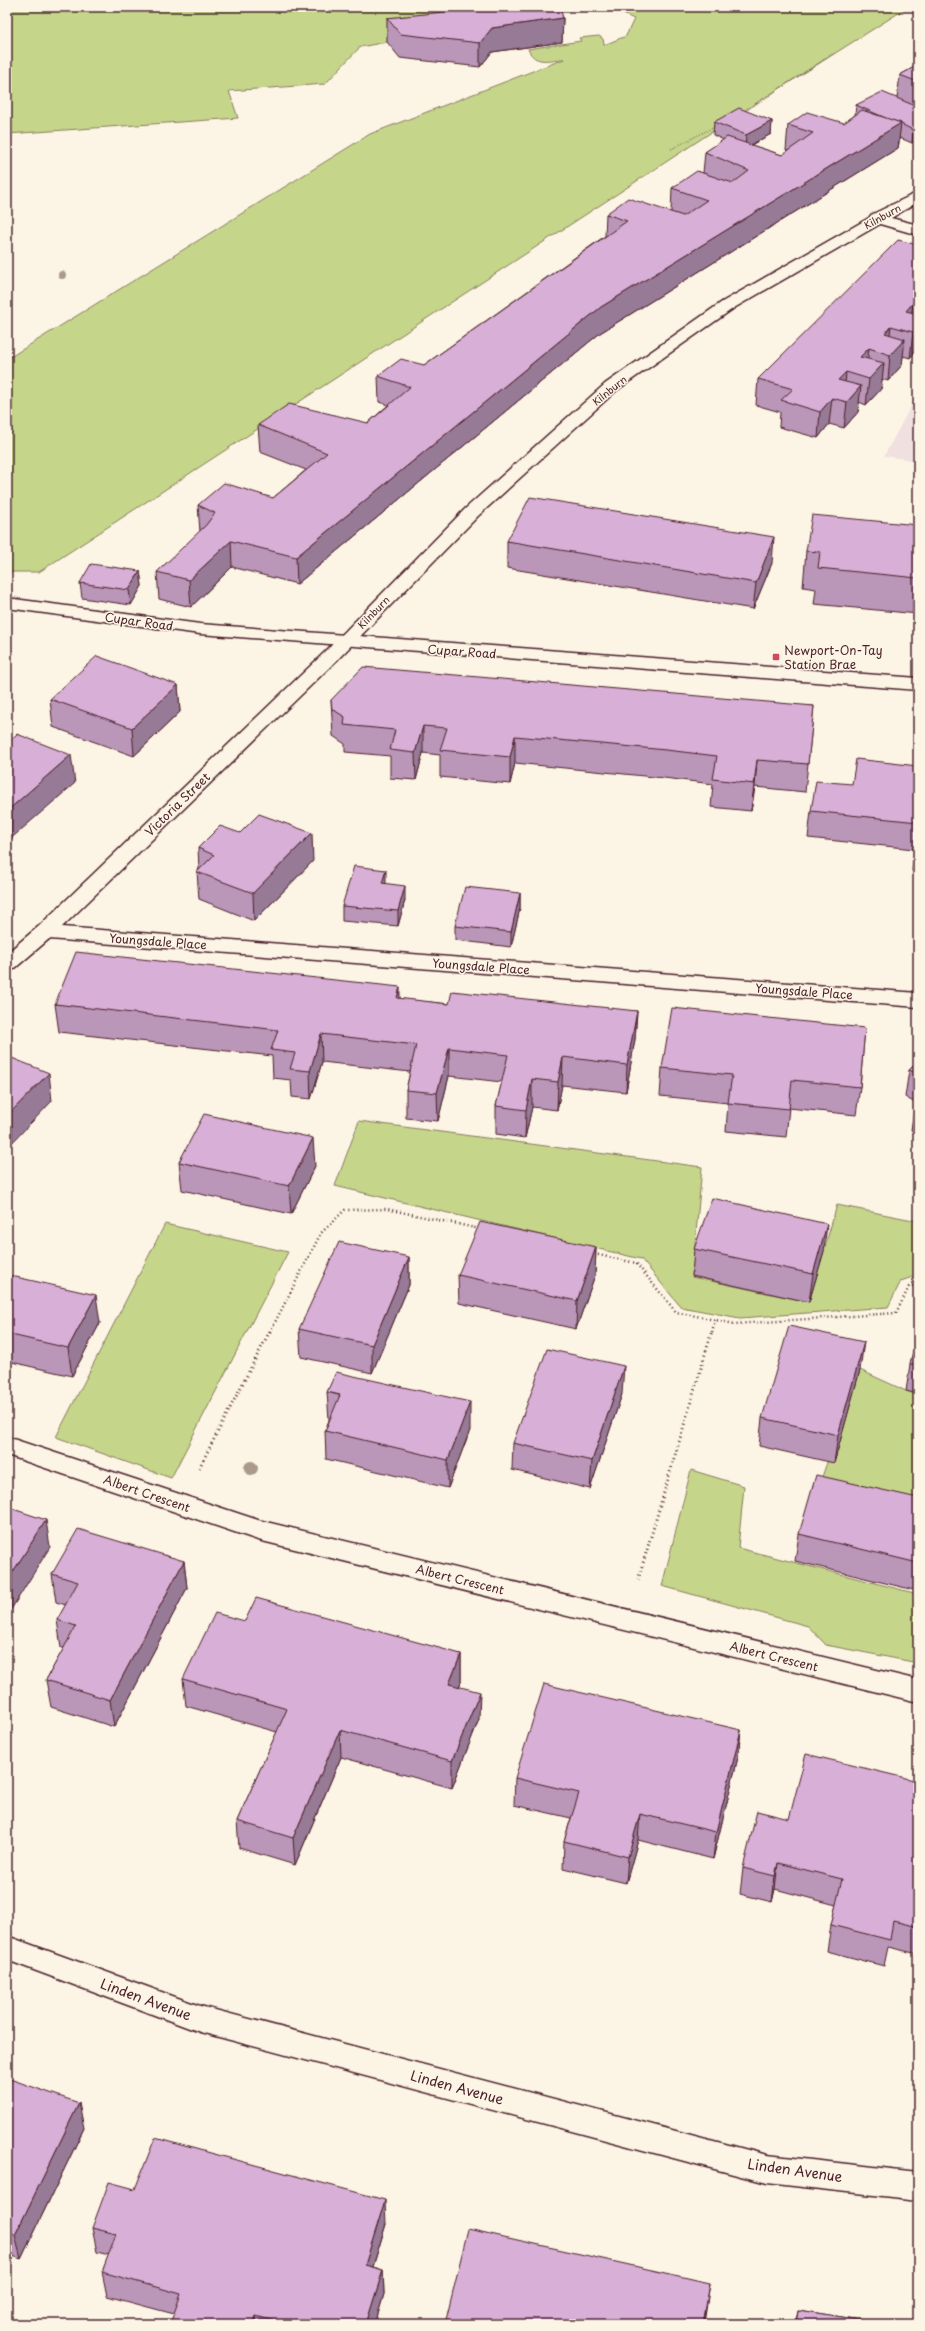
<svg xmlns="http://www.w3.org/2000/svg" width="925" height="2331" font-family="'Playpen Sans',sans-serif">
<rect width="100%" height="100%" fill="#fcf5e5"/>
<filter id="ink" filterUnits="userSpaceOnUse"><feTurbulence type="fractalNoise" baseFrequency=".025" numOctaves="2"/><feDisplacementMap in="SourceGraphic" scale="8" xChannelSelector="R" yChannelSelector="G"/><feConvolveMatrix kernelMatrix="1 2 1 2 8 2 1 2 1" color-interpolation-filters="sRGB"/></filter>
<g filter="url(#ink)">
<!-- built -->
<path fill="#f1e0e0" d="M 918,393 L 918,461 L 884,456 Z"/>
<!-- green -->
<g fill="#c5d68b" stroke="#887a5b">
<path d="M 7,7 L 534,7 L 471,21 L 403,16 L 387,42 L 360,47 L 325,84 L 229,91 L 238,118 L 7,134 Z"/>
<path d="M 608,7 L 908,7 L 747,109 L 39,572 L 7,572 L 7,359 L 370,134 L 564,59 C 550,59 535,66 528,49 L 581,41 L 579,38 L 599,36 L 603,39 L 604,45 L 626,36 L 634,19 Z"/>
<path d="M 359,1121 L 702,1167 L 692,1277 L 809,1302 L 837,1205 L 918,1221 L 918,1275 L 901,1281 L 888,1307 L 740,1318 L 681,1307 L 641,1259 L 335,1186 Z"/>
<path d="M 165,1224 L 288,1252 L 171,1478 L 56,1437 Z"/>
<path d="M 860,1370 L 906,1391 L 918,1395 L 918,1527 L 813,1502 Z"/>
<path d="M 691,1470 L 744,1486 L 738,1548 L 918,1594 L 918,1663 L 826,1645 L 808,1626 L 662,1586 Z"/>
</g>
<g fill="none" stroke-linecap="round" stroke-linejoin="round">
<!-- minor casing -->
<g stroke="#4a1f2b" stroke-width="3">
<g id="minor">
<path d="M 918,192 L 918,202 L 891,218 L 918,225 L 918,235 L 880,224 L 734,308 L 617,390 L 478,516 L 337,660 L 62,927 L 918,993 L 918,1007 L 49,939 L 14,969 L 7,971 L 7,953 L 38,927 L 325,652 L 466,508 L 605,384 L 722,302 L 869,218 L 871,215 Z"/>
<path d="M 7,1437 L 258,1520 L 918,1680 L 918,1702 L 258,1540 L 7,1455 Z"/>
<path d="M 7,1936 L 200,2006 L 767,2155 L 918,2172 L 918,2200 L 767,2183 L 200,2032 L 7,1960 Z"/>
</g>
</g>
<!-- secondary casing -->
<g stroke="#4a1f2b" stroke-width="3">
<path id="secondary" d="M 7,598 L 200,624 L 918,678 L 918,690 L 200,634 L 7,608 Z"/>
</g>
<!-- path-far2 -->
<g stroke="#4a1f2b" stroke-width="1.5" stroke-dasharray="0.5 2" stroke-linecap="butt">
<path d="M 744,112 L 834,53"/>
<path d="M 671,149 L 716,126"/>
</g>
<!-- path-far1 -->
<g stroke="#4a1f2b" stroke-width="2.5" stroke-dasharray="1 3" stroke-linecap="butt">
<path d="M 594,1254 L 636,1263 L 676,1312 L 735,1324 L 896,1313 L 909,1287 L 918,1284"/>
<path d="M 270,1332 L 321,1233 L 345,1210 L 387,1209 L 480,1229"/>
<path d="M 712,1332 L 715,1320"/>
</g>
<!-- path -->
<g stroke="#4a1f2b" stroke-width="3" stroke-dasharray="1 3.5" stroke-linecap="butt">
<path d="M 199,1468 L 270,1331"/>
<path d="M 638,1580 L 712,1331"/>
</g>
<!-- minor -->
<use href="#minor" fill="#fcf5e5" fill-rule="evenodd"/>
<!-- secondary -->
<use href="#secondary" fill="#fcf5e5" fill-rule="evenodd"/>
</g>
<!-- trees -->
<g fill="#ab998c">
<circle cx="62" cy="275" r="4"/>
<circle cx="251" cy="1468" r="7"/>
</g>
<!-- wall -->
<g fill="#ba96b8" stroke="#4a1f2b">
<path d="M 387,18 L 563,18 L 562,42 L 492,52 L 480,67 L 400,58 L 387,42 Z"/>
<path d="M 918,65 L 918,140 L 912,143 L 900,138 L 898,148 L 600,333 L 297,584 L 232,567 L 191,607 L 159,599 L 157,572 L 200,532 L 198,505 L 273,498 L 306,470 L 260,452 L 258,425 L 368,423 L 388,405 L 379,402 L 378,376 L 424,365 L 605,236 L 606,214 L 671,212 L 672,188 L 703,173 L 705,152 L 724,140 L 713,135 L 714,122 L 772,121 L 771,134 L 751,145 L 782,155 L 788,151 L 786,150 L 788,125 L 844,123 L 855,115 L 856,105 L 897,98 L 900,75 Z"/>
<path d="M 918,245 L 918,348 L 910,358 L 903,356 L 902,365 L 888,381 L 882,379 L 881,389 L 866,405 L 859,402 L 858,412 L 844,428 L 829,424 L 818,438 L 779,427 L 780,412 L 756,405 L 758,379 Z"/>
<path d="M 918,525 L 918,614 L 814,604 L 816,589 L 803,587 L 806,551 Z"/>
<path d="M 507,541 L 772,563 L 753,609 L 507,568 Z"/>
<path d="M 140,571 L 142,586 L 131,605 L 82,598 L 80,583 Z"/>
<path d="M 178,685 L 180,712 L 134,756 L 53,727 L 50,699 Z"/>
<path d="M 331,700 L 814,706 L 805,792 L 755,787 L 751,811 L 711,807 L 713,784 L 664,778 L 515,763 L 510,784 L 440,777 L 440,755 L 423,753 L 416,780 L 390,778 L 390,756 L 345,752 L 345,744 L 333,736 Z"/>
<path d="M 918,766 L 918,872 L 912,871 L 914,849 L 808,838 L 811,811 L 852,784 Z"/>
<path d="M 198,848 L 313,861 L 254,921 L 199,899 L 197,872 L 199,869 Z"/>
<path d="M 386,884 L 405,900 L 398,926 L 342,921 L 342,906 Z"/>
<path d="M 520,893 L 520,908 L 511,947 L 455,940 L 455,926 Z"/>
<path d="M 400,999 L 449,1004 L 637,1011 L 635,1039 L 626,1092 L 562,1085 L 557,1110 L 532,1107 L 525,1138 L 496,1134 L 496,1106 L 502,1082 L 449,1076 L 438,1121 L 406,1118 L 406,1090 L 410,1072 L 322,1062 L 311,1099 L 292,1097 L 291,1080 L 273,1078 L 272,1056 L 59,1032 L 55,1004 Z"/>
<path d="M 865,1028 L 860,1087 L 856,1115 L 789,1108 L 786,1137 L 726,1131 L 728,1103 L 660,1096 L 662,1068 Z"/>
<path d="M 918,1062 L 918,1133 L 911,1130 L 915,1103 L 905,1097 L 909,1070 Z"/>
<path d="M 179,1162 L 315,1166 L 291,1214 L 182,1190 Z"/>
<path d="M 596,1247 L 595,1275 L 576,1329 L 459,1303 L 458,1275 Z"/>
<path d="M 694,1249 L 824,1251 L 809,1302 L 692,1276 Z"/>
<path d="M 409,1257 L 409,1285 L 372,1373 L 301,1357 L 299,1329 Z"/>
<path d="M 7,1275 L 100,1323 L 72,1376 L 7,1361 Z"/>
<path d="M 918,1332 L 918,1394 L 906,1391 L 910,1364 Z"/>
<path d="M 860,1370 L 834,1463 L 759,1446 L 762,1418 Z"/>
<path d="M 327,1392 L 470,1430 L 448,1488 L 326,1459 L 325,1431 L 329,1420 Z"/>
<path d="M 622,1394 L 590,1489 L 512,1470 L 513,1443 Z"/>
<path d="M 918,1498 L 918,1591 L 795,1561 L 799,1534 Z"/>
<path d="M 184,1561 L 187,1588 L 114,1727 L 51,1707 L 46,1680 L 64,1648 L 61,1648 L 57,1620 L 66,1605 L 56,1602 L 52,1574 Z"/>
<path d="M 245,1621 L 461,1654 L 461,1682 L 459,1687 L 479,1719 L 452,1788 L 341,1757 L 295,1865 L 239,1848 L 237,1821 L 277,1732 L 186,1706 L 183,1679 Z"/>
<path d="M 741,1730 L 738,1757 L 713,1859 L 638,1840 L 626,1883 L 563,1868 L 564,1841 L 571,1818 L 514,1805 L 515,1778 Z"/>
<path d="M 918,1781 L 918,1954 L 888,1947 L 884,1966 L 827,1951 L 831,1925 L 836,1905 L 775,1889 L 772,1902 L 740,1894 L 743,1868 L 789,1819 Z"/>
<path d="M 7,2078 L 84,2128 L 21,2259 L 7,2254 Z"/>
<path d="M 135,2189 L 386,2224 L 373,2267 L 383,2270 L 384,2294 L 375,2324 L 170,2324 L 174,2314 L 107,2296 L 102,2272 L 109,2255 L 97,2252 L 92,2228 Z"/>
<path d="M 798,2310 L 886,2324 L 795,2324 Z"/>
</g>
<!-- shaded-wall -->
<g fill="#977a96" stroke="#4a1f2b">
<path d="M 563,18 L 562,42 L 492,52 L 480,67 L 480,43 L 492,28 Z"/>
<path d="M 772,121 L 771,134 L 745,148 L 746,135 Z"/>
<path d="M 901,123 L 898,148 L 600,333 L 297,584 L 296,557 L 601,307 Z"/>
<path d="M 918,127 L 918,140 L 912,143 L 913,130 Z"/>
<path d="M 913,303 L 910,328 L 906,311 Z"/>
<path d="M 891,326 L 888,352 L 885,333 Z"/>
<path d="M 918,326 L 918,348 L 910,358 L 913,332 Z"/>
<path d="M 905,339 L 902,365 L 888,381 L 890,355 Z"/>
<path d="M 869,348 L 866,374 L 860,357 Z"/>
<path d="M 884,363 L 881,389 L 866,405 L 869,379 Z"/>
<path d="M 846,372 L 844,398 L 838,380 Z"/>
<path d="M 861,386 L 858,412 L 844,428 L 847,402 Z"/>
<path d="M 832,398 L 829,424 L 818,438 L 820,412 Z"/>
<path d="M 774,537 L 772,563 L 753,609 L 756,583 Z"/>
<path d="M 231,541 L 232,567 L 191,607 L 189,580 Z"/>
<path d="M 140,571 L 142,586 L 131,605 L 129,590 Z"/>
<path d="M 178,685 L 180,712 L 134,756 L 132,728 Z"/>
<path d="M 423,726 L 423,753 L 416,780 L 415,753 Z"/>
<path d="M 515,736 L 515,763 L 510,784 L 510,757 Z"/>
<path d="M 71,755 L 75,783 L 7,842 L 7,811 Z"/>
<path d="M 757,760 L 755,787 L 751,811 L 754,784 Z"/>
<path d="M 312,833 L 313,861 L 254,921 L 253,893 Z"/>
<path d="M 386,870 L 386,884 L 382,883 Z"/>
<path d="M 405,886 L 405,900 L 398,926 L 398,911 Z"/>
<path d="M 520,893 L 520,908 L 511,947 L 511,932 Z"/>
<path d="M 400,987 L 400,1015 L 397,998 Z"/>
<path d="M 637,1011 L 635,1039 L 626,1092 L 627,1065 Z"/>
<path d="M 321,1034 L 322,1062 L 311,1099 L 310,1071 Z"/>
<path d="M 449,1048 L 449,1076 L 438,1121 L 437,1093 Z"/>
<path d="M 563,1057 L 562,1085 L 557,1110 L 558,1082 Z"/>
<path d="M 49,1073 L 52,1101 L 7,1148 L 7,1116 Z"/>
<path d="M 532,1079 L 532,1107 L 525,1138 L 526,1110 Z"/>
<path d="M 313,1138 L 315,1166 L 291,1214 L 289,1186 Z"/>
<path d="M 827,1224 L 824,1251 L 809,1302 L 813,1274 Z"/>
<path d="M 596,1247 L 595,1275 L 576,1329 L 577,1301 Z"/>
<path d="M 409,1257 L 409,1285 L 372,1373 L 372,1345 Z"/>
<path d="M 96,1295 L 100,1323 L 72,1376 L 68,1348 Z"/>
<path d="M 864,1342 L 860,1370 L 834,1463 L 838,1435 Z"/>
<path d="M 624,1366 L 622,1394 L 590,1489 L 592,1461 Z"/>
<path d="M 470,1402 L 470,1430 L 448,1488 L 448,1460 Z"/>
<path d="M 46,1520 L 50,1547 L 7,1616 L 7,1581 Z"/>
<path d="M 184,1561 L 187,1588 L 114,1727 L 110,1700 Z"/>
<path d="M 461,1654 L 461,1682 L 449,1711 L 449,1684 Z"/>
<path d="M 480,1692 L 479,1719 L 452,1788 L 452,1761 Z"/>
<path d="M 340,1730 L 341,1757 L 295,1865 L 293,1838 Z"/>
<path d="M 741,1730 L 738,1757 L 713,1859 L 716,1832 Z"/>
<path d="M 640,1814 L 638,1840 L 626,1883 L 628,1857 Z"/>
<path d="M 778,1863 L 775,1889 L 772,1902 L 775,1876 Z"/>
<path d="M 79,2103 L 84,2128 L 21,2259 L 15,2235 Z"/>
<path d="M 385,2200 L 386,2224 L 366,2289 L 365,2265 Z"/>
<path d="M 383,2270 L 384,2294 L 375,2324 L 366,2324 Z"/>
<path d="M 710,2283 L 704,2324 L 703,2324 Z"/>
<path d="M 256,2316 L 257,2324 L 253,2324 Z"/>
</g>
<!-- building -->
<g fill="#d8afd6" stroke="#4a1f2b">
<path d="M 490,7 L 560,7 L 563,18 L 492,28 L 480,43 L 400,34 L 387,18 Z"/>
<path d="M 918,65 L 918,82 L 900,75 Z"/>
<path d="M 882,92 L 918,107 L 918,127 L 913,130 L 901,124 L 901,123 L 888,119 L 856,105 Z"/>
<path d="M 739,108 L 772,121 L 746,135 L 714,122 Z"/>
<path d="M 862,110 L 901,123 L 601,307 L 296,557 L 231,541 L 189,580 L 157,572 L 206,525 L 215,513 L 198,505 L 224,483 L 273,498 L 327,453 L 258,425 L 289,404 L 368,423 L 410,387 L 378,376 L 401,359 L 424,365 L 627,221 L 606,214 L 628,198 L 683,216 L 707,200 L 672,188 L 697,171 L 733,183 L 749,171 L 705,152 L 727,137 L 782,155 L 813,133 L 788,125 L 807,112 L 844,123 Z"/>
<path d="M 898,240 L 918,245 L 918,304 L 913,303 L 906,311 L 918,314 L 918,326 L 913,332 L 891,326 L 885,333 L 905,339 L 890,355 L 869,348 L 860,357 L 884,363 L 869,379 L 846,372 L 838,380 L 861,386 L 847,402 L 832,398 L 820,412 L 781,400 L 793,389 L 758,379 Z"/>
<path d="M 530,497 L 774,537 L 756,583 L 507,541 Z"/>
<path d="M 812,515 L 918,525 L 918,578 L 818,568 L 820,552 L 806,551 Z"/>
<path d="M 91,564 L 140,571 L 129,590 L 80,583 Z"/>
<path d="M 97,656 L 178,685 L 132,728 L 50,699 Z"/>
<path d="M 363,667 L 814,706 L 808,764 L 757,760 L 754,784 L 713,779 L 717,756 L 666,750 L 515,736 L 510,757 L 440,750 L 447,728 L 423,726 L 415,753 L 390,750 L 395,730 L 344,725 L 345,717 L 332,709 L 331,700 Z"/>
<path d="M 17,734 L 71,755 L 7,811 L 7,743 Z"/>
<path d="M 856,759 L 918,766 L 918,844 L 916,843 L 918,822 L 811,811 L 816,781 L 852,784 Z"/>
<path d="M 259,814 L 312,833 L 253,893 L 197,872 L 214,855 L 198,848 L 220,826 L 240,833 Z"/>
<path d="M 354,866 L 386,870 L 382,883 L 405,886 L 398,911 L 342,906 Z"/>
<path d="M 465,887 L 520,893 L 511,932 L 455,926 Z"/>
<path d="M 76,952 L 400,987 L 397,998 L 449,1004 L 452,991 L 637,1011 L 627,1065 L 563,1057 L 558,1082 L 532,1079 L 526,1110 L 496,1106 L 508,1055 L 449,1048 L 437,1093 L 406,1090 L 416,1045 L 321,1034 L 310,1071 L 290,1069 L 295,1053 L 271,1050 L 278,1030 L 55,1004 Z"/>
<path d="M 672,1008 L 865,1028 L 860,1087 L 792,1080 L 789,1109 L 728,1103 L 732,1075 L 662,1068 Z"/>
<path d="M 7,1056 L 49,1073 L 7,1116 Z"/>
<path d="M 918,1062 L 918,1074 L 909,1070 Z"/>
<path d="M 918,1099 L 918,1103 L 915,1102 Z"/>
<path d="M 204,1114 L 313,1138 L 289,1186 L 179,1162 Z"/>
<path d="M 712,1198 L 827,1224 L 813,1274 L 694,1249 Z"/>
<path d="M 480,1222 L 596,1247 L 577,1301 L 458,1275 Z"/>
<path d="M 339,1242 L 409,1257 L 372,1345 L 299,1329 Z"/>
<path d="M 7,1275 L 96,1295 L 68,1348 L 7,1334 Z"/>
<path d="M 789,1326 L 864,1342 L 838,1435 L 762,1418 Z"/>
<path d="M 918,1332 L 918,1365 L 910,1364 Z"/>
<path d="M 547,1349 L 624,1366 L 592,1461 L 513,1443 Z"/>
<path d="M 336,1372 L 470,1402 L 448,1460 L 325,1431 L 340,1395 L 327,1392 Z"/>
<path d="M 816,1475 L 918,1498 L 918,1563 L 799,1534 Z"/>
<path d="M 7,1507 L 46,1520 L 7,1581 Z"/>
<path d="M 78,1529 L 184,1561 L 110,1700 L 46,1680 L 76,1626 L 57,1620 L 78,1582 L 52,1574 Z"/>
<path d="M 256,1598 L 461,1654 L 449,1684 L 480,1692 L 452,1761 L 340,1730 L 293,1838 L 237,1821 L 287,1709 L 183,1679 L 215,1613 L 245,1621 Z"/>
<path d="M 544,1684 L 741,1730 L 716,1832 L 640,1814 L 628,1857 L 564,1841 L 579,1793 L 515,1778 Z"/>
<path d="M 806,1754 L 918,1781 L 918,1927 L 893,1921 L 890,1940 L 831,1925 L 842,1879 L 778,1863 L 775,1876 L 743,1868 L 757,1811 L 789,1819 Z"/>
<path d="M 7,2078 L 79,2103 L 15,2235 L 7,2232 Z"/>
<path d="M 155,2138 L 385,2200 L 365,2265 L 383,2270 L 366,2324 L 286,2324 L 256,2316 L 253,2324 L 170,2324 L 181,2294 L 102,2272 L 116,2234 L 92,2228 L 109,2182 L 135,2189 Z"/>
<path d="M 468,2229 L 710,2283 L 703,2324 L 445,2324 Z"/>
<path d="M 798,2310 L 886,2324 L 796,2324 Z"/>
</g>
</g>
<!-- markers -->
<rect fill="#d1495b" stroke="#fcf5e5" stroke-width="1.5" x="772" y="653" width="8" height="8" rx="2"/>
<g text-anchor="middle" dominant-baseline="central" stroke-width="3" stroke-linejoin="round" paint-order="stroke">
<!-- far-street labels -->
<g font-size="10" fill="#4a1f2b" stroke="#fcf5e5">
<text transform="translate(882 216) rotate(-29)">Kilnburn</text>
<text transform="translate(609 390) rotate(-39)">Kilnburn</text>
<text transform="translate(373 612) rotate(-46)">Kilnburn</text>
</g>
<!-- street labels -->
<g font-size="12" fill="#4a1f2b" stroke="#fcf5e5">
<text transform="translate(139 621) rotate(8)">Cupar Road</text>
<text transform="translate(462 651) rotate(4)">Cupar Road</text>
<text transform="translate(177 804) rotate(-44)">Victoria Street</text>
<text transform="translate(158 941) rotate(4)">Youngsdale Place</text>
<text transform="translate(481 966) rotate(4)">Youngsdale Place</text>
<text transform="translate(804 991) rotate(4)">Youngsdale Place</text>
<text transform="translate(147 1493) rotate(19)">Albert Crescent</text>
<text transform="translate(460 1579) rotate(14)">Albert Crescent</text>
<text transform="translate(774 1656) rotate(14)">Albert Crescent</text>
</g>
<!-- poi labels -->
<g font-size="12" fill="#4a1f2b" stroke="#fcf5e5" text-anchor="start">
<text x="784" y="650">Newport-On-Tay<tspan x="784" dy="14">Station Brae</tspan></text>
</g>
<!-- near-street labels -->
<g font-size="14" fill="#4a1f2b" stroke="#fcf5e5">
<text transform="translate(146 1999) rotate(20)">Linden Avenue</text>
<text transform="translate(457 2087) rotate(15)">Linden Avenue</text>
<text transform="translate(795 2170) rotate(8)">Linden Avenue</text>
</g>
</g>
<!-- margin -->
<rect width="925" height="2331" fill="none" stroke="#fcf5e5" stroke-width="24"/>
<rect x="12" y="12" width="901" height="2307" fill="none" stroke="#4a1f2b" stroke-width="1.5" filter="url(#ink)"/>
</svg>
